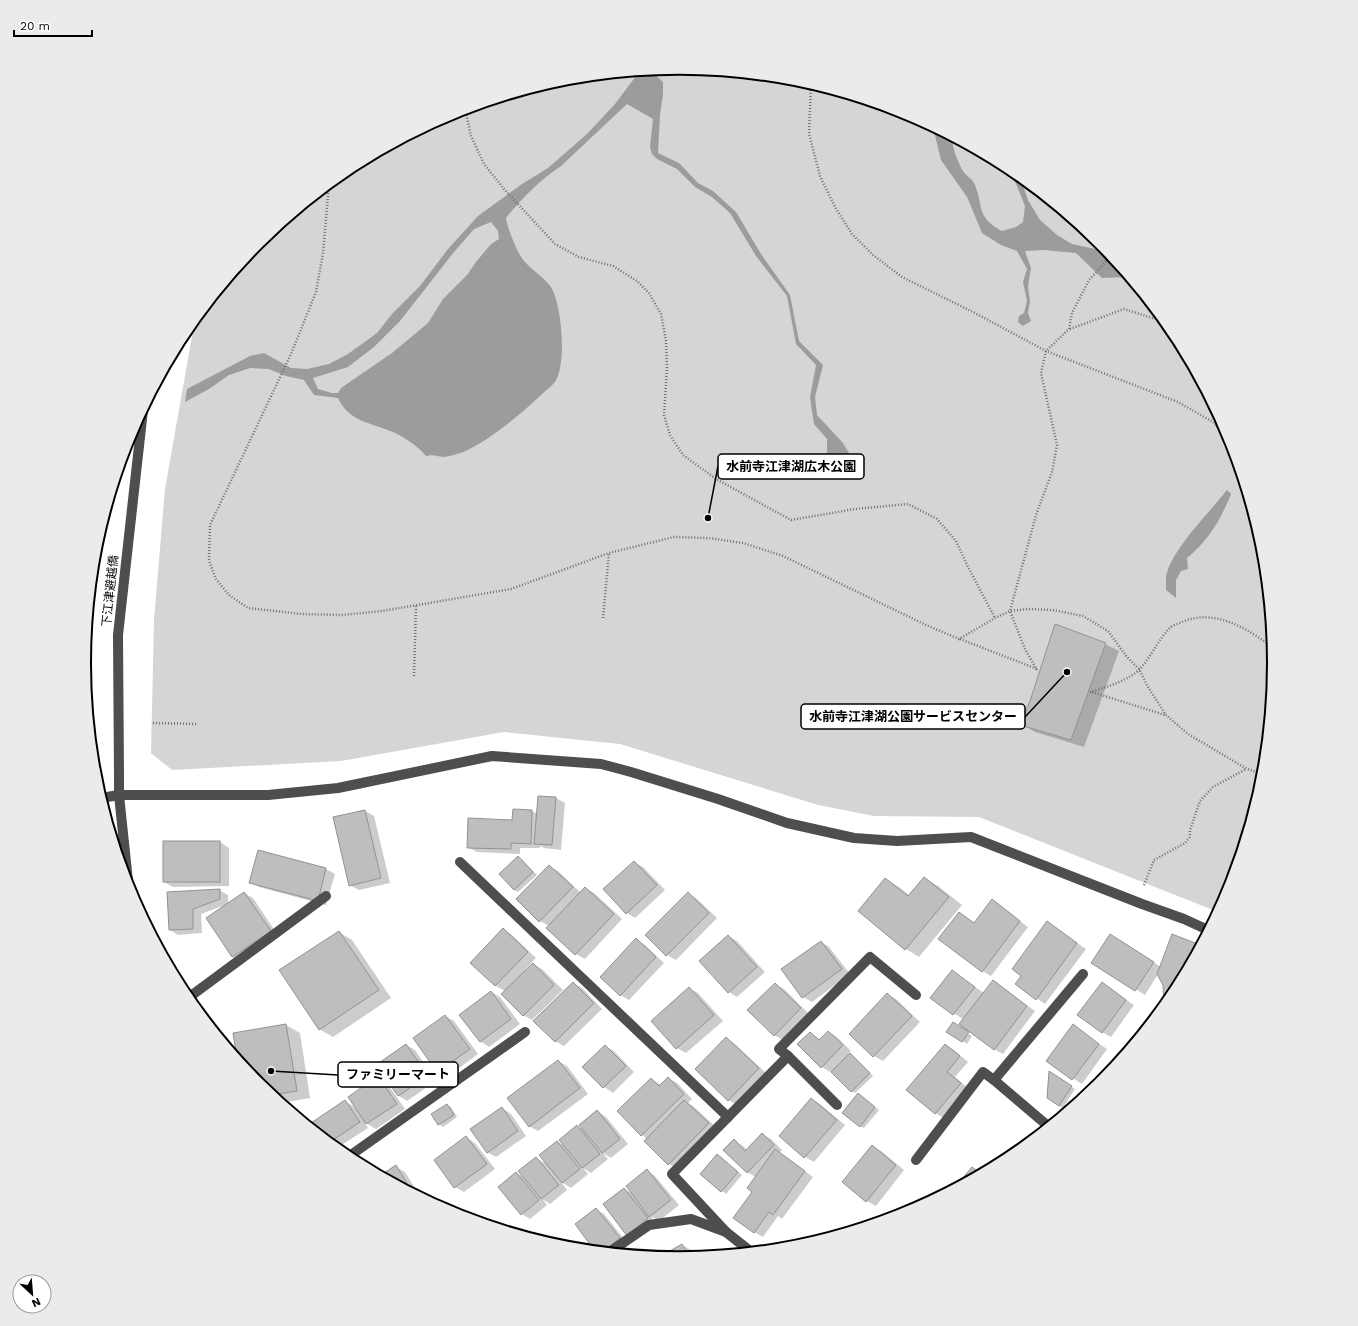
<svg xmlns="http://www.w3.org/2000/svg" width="1358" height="1326" font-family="'Work Sans','Noto Sans JP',sans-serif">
<rect width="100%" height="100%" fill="#fff"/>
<!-- green -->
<path fill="#d5d5d5" d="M 679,68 L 795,79 L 907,113 L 1010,168 L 1100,242 L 1174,333 L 1229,436 L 1263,547 L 1274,663 L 1263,779 L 1229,891 L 1218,912 L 979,817 L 874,816 L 818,805 L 620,744 L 504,732 L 341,761 L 172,770 L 151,753 L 154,620 L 165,489 L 195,319 L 258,242 L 349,168 L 452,113 L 563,79 Z"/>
<!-- water -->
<g fill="#9c9c9c" fill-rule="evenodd">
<path d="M 653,71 L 652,72 L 663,82 L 663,95 L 660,114 L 658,153 L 679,163 L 698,183 L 713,191 L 736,212 L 761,254 L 790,295 L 799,341 L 823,365 L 815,397 L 817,415 L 843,443 L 855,463 L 846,472 L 835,469 L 827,456 L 827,439 L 814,424 L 812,411 L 810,397 L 816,365 L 796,344 L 787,296 L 756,256 L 730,213 L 712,197 L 695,187 L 677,169 L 657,159 L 652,154 L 650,147 L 653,119 L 627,104 L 561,166 C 540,180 522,198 506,218 C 507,227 518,255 525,262 C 533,271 544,277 551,287 C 562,305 567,364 555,382 C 552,386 546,390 542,394 C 521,414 488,442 461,453 C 456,454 448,457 443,457 C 436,456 434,454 426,456 C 418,446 404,437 393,432 C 372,423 349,422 338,398 L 314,395 L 304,380 L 286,376 L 269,369 L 250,368 L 229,375 L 209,389 L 185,402 L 187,389 L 250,356 L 264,353 L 291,368 L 307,369 L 329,364 L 348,354 L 377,333 L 392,314 L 420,286 L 448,249 L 478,216 L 522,184 L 548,168 L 587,134 L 615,104 L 639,72 ZM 491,222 L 498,231 L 499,239 L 491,244 L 476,262 L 467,275 L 443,299 L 428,323 L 392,353 L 341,388 L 338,393 L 332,393 L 318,389 L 313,378 L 348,367 L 374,347 L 400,321 L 454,252 L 474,229 Z"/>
<path d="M 933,127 L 952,138 C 952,148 958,162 963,171 C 966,176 973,179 975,185 C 984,208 976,217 1002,231 L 1016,227 L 1023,222 L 1025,206 L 1010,169 L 1020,177 L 1028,200 L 1040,220 L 1057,235 L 1072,244 L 1105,251 L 1128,277 L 1102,278 L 1076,253 L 1044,250 L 1025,251 L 1031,268 L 1028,286 L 1030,302 L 1028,313 L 1031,321 L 1023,326 L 1018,322 L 1019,316 L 1024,313 L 1027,301 L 1023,282 L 1027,269 L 1017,251 L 1001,245 L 982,233 L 967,197 L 941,160 Z"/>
<path d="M 1227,490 L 1231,494 C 1221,519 1209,540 1187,558 L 1188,569 L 1181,571 L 1176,580 L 1176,598 L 1166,590 C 1166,586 1166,581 1166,577 C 1170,551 1210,512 1227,490 Z"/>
</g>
<!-- shadow -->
<g fill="#0003">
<path d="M 1105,644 L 1119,651 L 1084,747 L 1035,732 L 1022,724 Z"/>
<path d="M 539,797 L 556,798 L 565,803 L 561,850 L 544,848 L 540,846 L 540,848 L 520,848 L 520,854 L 477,852 L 468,847 L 532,811 L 538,814 Z"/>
<path d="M 365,811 L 374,816 L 390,883 L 359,890 L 350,885 Z"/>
<path d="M 220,842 L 229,848 L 229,886 L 173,887 L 164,882 Z"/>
<path d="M 259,851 L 326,869 L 335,874 L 326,905 L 259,887 L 250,882 Z"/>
<path d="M 518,857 L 522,860 L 537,875 L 518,892 L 514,890 L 500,874 Z"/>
<path d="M 634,862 L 643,867 L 665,890 L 635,918 L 627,913 Z"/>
<path d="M 549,866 L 558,871 L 581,893 L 585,888 L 594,893 L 622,919 L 585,959 L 576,954 L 549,926 L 540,921 Z"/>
<path d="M 924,878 L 938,886 L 962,905 L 919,957 L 906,949 L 885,879 L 899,887 L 910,896 Z"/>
<path d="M 219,890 L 228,895 L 228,904 L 244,893 L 253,898 L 279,937 L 242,962 L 233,957 L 207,918 L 225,905 L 201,914 L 202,933 L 178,935 L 170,930 L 168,893 Z"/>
<path d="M 688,893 L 697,899 L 717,918 L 676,960 L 667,955 Z"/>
<path d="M 1001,906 L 1028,927 L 991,976 L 982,971 L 959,913 L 975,923 Z"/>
<path d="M 1047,922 L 1086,949 L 1045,1004 L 1016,984 L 1022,975 Z"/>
<path d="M 503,929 L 512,935 L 536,958 L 526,969 L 527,970 L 533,964 L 542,969 L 563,990 L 532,1020 L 523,1015 L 505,991 L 496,986 L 471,963 Z"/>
<path d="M 339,932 L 352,940 L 391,998 L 333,1037 L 319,1029 Z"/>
<path d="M 728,936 L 737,941 L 765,972 L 737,997 L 729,992 Z"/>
<path d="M 637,940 L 645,945 L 664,963 L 629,1000 L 620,995 Z"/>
<path d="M 1119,940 L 1161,967 L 1174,994 L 1165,1004 L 1164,985 L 1158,974 L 1145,995 L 1093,962 Z"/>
<path d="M 821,942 L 829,947 L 850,974 L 812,1002 L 803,997 Z"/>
<path d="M 952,971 L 984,993 L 993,981 L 1035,1011 L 1003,1054 L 994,1049 L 964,1020 L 932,998 Z"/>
<path d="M 573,983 L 582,988 L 602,1009 L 564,1046 L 555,1041 Z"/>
<path d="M 1102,983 L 1134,1005 L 1111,1037 L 1102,1032 Z"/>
<path d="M 775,984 L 784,989 L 809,1014 L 783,1040 L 774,1035 Z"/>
<path d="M 689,988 L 698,993 L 723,1021 L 686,1053 L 677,1048 L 652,1021 Z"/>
<path d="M 491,992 L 500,997 L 520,1024 L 489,1047 L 480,1041 Z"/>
<path d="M 887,994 L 896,999 L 920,1022 L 883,1061 L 874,1056 Z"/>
<path d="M 445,1016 L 454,1021 L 478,1054 L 447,1077 L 438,1072 L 414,1039 Z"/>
<path d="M 953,1023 L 972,1036 L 967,1044 L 948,1031 Z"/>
<path d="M 286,1025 L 300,1033 L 310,1098 L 281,1103 L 258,1084 Z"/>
<path d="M 1073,1026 L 1107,1049 L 1082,1084 L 1047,1061 Z"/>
<path d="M 829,1032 L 837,1037 L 851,1051 L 848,1054 L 854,1057 L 873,1076 L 855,1093 L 851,1091 L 831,1071 L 830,1072 L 822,1067 L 810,1033 L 821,1040 Z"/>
<path d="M 726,1038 L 735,1044 L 767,1074 L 737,1105 L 728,1100 Z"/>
<path d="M 406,1045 L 415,1050 L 436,1081 L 407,1101 L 399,1096 L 377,1066 Z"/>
<path d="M 945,1045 L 954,1050 L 968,1062 L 955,1077 L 969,1089 L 944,1118 L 935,1113 Z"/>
<path d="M 605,1046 L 614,1051 L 634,1072 L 613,1093 L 604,1087 L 584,1067 Z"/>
<path d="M 558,1061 L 567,1066 L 588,1094 L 538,1131 L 529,1126 Z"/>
<path d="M 1050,1073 L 1075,1089 L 1063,1108 L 1059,1106 Z"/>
<path d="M 378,1078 L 387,1083 L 405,1109 L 376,1129 L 364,1122 L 368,1128 L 337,1148 L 311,1127 L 345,1101 L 356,1108 Z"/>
<path d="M 668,1078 L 677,1083 L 692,1099 L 688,1103 L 693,1106 L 717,1128 L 678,1169 L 669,1164 L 647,1139 L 642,1135 L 651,1079 L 661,1085 Z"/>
<path d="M 862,1097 L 879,1110 L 864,1128 L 860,1126 Z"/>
<path d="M 811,1099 L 820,1104 L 845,1125 L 814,1162 L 805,1157 Z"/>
<path d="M 447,1105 L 451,1107 L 457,1117 L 443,1127 L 439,1124 L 432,1115 Z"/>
<path d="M 502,1108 L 511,1114 L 526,1136 L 496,1157 L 487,1152 Z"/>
<path d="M 597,1111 L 606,1117 L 628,1144 L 611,1158 L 603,1153 L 608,1159 L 591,1173 L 583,1168 L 588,1174 L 571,1188 L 561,1182 L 567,1190 L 550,1204 L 542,1199 L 547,1205 L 530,1219 L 522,1214 L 516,1173 L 525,1178 L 536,1158 L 547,1164 L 557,1142 L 565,1146 L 577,1126 L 585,1131 Z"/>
<path d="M 762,1134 L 771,1139 L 782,1150 L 780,1153 L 813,1177 L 782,1219 L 778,1216 L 763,1237 L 754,1232 L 754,1191 L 756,1177 L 747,1172 L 734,1141 L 743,1146 L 747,1150 Z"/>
<path d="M 467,1138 L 475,1143 L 495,1169 L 464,1192 L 455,1187 Z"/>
<path d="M 872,1146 L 881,1151 L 904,1170 L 876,1206 L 867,1201 L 843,1181 Z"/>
<path d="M 718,1155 L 742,1175 L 726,1194 L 702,1174 Z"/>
<path d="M 396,1167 L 405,1172 L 420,1196 L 382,1175 Z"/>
<path d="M 972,1169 L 980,1173 L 959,1185 Z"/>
<path d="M 647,1171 L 655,1176 L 679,1205 L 659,1221 L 651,1216 L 656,1224 L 636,1240 L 627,1235 L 624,1189 L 635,1195 Z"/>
<path d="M 596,1209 L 604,1214 L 628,1244 L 618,1252 L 595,1250 Z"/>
<path d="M 682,1245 L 691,1250 L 694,1256 L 679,1258 L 663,1256 Z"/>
</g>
<!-- building -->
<g fill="#bebebe" stroke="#929292">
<path d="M 1055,624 L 1106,643 L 1071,740 L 1020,725 L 1030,701 Z"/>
<path d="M 538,796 L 556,797 L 552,845 L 534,844 Z"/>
<path d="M 513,809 L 532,810 L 531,844 L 511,843 L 511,849 L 467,848 L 468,818 L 512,820 Z"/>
<path d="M 365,810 L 381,878 L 349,886 L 333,817 Z"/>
<rect x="163" y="841" width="57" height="41"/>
<path d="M 258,850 L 326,868 L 318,901 L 249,883 Z"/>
<path d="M 518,856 L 533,872 L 514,890 L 499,874 Z"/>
<path d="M 634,861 L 657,885 L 626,914 L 603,889 Z"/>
<path d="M 549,865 L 573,887 L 539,922 L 516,899 Z"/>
<path d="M 924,877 L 949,897 L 905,950 L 858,911 L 885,878 L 908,896 Z"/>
<path d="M 585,887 L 614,914 L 575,955 L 546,928 Z"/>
<path d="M 220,889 L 220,899 L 193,909 L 193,929 L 169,930 L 167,892 Z"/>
<path d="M 244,892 L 271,931 L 232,957 L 206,918 Z"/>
<path d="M 688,892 L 709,913 L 666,956 L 645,935 Z"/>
<path d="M 992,899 L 1020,921 L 982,972 L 938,939 L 959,912 L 974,923 Z"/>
<path d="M 1047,921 L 1077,943 L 1036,1000 L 1015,984 L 1021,976 L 1012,969 Z"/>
<path d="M 503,928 L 528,952 L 495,986 L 470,963 Z"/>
<path d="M 339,931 L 379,990 L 319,1030 L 279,970 Z"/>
<path d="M 1110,934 L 1154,962 L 1135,991 L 1091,963 Z"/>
<path d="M 1172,934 L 1200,945 L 1174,994 L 1164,1005 L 1163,985 L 1157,974 Z"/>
<path d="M 728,935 L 757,967 L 728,993 L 699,961 Z"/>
<path d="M 636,938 L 656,957 L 620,996 L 600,977 Z"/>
<path d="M 821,941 L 842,969 L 802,998 L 781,969 Z"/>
<path d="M 533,963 L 554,985 L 523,1016 L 501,994 Z"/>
<path d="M 952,970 L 975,987 L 953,1015 L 930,998 Z"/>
<path d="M 993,980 L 1027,1006 L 994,1050 L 959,1024 Z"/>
<path d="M 573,982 L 594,1003 L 555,1042 L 533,1021 Z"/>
<path d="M 1102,982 L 1126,1000 L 1102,1033 L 1077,1015 Z"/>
<path d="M 775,983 L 801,1008 L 774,1036 L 747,1010 Z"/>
<path d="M 689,987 L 714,1015 L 676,1049 L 651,1021 Z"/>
<path d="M 491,991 L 511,1019 L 480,1042 L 459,1015 Z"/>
<path d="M 887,993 L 912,1016 L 873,1057 L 849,1034 Z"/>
<path d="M 445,1015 L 470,1049 L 437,1072 L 413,1038 Z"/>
<path d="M 953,1022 L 969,1032 L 962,1042 L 946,1032 Z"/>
<path d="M 286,1024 L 297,1091 L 272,1095 L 258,1084 L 237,1058 L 233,1033 Z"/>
<path d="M 1073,1024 L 1099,1044 L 1072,1080 L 1046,1061 Z"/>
<path d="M 828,1031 L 843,1045 L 821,1068 L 797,1044 L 810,1032 L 819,1040 Z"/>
<path d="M 726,1037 L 759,1068 L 728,1101 L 695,1069 Z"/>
<path d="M 406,1044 L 428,1076 L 398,1096 L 376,1065 Z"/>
<path d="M 945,1044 L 960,1056 L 947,1072 L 961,1083 L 935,1114 L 906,1090 Z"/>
<path d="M 605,1045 L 626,1066 L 603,1088 L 582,1067 Z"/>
<path d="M 850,1053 L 870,1073 L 851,1092 L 831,1072 Z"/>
<path d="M 558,1060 L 580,1088 L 529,1127 L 507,1098 Z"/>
<path d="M 1108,1065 L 1112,1068 L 1100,1084 L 1075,1104 L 1073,1103 Z"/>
<path d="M 1049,1071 L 1072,1086 L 1059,1106 L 1047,1098 Z"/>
<path d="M 378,1076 L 397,1104 L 366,1124 L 348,1097 Z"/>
<path d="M 668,1077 L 684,1094 L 641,1136 L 617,1111 L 651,1078 L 659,1086 Z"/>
<path d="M 858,1093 L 875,1107 L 860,1127 L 842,1113 Z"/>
<path d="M 811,1098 L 837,1120 L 804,1158 L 779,1136 Z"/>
<path d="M 345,1100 L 360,1122 L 330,1142 L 308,1125 Z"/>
<path d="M 684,1100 L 709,1123 L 668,1165 L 644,1141 Z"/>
<path d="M 447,1104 L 454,1115 L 438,1125 L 431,1114 Z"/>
<path d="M 502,1107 L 518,1131 L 487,1153 L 470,1129 Z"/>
<path d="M 597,1110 L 620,1139 L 602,1153 L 579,1125 Z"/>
<path d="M 577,1125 L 600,1154 L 582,1168 L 559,1140 Z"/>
<path d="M 762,1133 L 774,1145 L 747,1173 L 723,1150 L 734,1139 L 745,1151 Z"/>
<path d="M 466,1136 L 487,1164 L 454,1188 L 434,1160 Z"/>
<path d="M 557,1141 L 580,1169 L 562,1183 L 539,1155 Z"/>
<path d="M 872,1145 L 896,1165 L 866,1202 L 842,1182 Z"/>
<path d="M 775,1149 L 805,1171 L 773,1215 L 769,1212 L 754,1233 L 733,1218 L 752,1192 L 747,1188 Z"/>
<path d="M 717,1154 L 738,1172 L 721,1192 L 700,1174 Z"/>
<path d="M 536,1157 L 559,1185 L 541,1199 L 518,1171 Z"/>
<path d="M 396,1165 L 412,1192 L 381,1175 Z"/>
<path d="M 972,1167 L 980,1173 L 956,1186 Z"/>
<path d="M 647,1169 L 671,1200 L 649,1217 L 626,1186 Z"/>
<path d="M 516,1172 L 539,1200 L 521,1215 L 498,1187 Z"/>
<path d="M 624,1188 L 648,1218 L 627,1236 L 603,1204 Z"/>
<path d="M 596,1208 L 620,1238 L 604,1251 L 594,1250 L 575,1224 Z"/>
<path d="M 682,1244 L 690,1257 L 679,1258 L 661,1256 Z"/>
</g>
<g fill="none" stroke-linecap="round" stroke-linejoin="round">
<!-- path -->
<g stroke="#707070" stroke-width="2.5" stroke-dasharray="1 2" stroke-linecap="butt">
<path d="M 811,84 L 809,134 L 820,176 L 835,207 L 852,234 L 873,255 L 902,277 L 975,313 L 1046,351 L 1178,402 L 1213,422 L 1231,442"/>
<path d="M 465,109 L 471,136 L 484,164 L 504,189 L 555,244 L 579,257 L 613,266 L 637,281 L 649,293 L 661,314 L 666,341 L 667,368 L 664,415 L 670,435 L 683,455 L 716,479 L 791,520 L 855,509 L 908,504 L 937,519 L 956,541 L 968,567 L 995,618"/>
<path d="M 329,184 L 323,253 L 316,292 L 291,354 L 210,525 L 209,561 L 216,579 L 229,595 L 248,608 L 302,614 L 342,615 L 382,611 L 511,589 L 609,553 L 674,537 L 708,538 L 743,543 L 783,556 L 926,625 L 959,639 L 995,618 L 1010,611 L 1028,609 L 1053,610 L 1083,616 L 1108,631 L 1127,657 L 1139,669 L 1148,687 L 1166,715 L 1188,734 L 1247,769 L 1263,774"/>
<path d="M 1070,329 L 1124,309 L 1165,322"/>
<path d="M 603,618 L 609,553"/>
<path d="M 960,639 L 1037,669"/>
<path d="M 1037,670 L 1025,649 L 1010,611 L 1036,515 L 1052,472 L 1057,445 L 1041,373 L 1046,351 L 1069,329 L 1072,313 L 1089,280 L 1111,256"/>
<path d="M 414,676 L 416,606"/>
<path d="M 1090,692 C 1105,688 1129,680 1140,669 C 1151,657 1158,640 1169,629 C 1172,625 1178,624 1182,622 C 1214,608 1247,628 1272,647"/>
<path d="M 1092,692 L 1165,715"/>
<path d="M 153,723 L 198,724"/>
<path d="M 1144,885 L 1154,860 L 1185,843 L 1190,837 L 1190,830 L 1200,801 L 1213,787 L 1246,769"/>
</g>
<!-- minor -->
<g stroke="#4e4e4e" stroke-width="10">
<path d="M 119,775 L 119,795 L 129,891"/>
<path d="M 101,798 L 119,795 L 268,795 L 338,788 L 492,756 L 601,764 L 631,772 L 718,799 L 787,823 L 854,838 L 897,841 L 971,837 L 1142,904 L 1184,919 L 1208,930"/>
<path d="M 460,862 L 728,1117"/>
<path d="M 188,998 L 326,896"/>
<path d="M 788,1056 L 837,1105"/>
<path d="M 1048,1126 L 994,1080 L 1083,974"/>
<path d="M 348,1157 L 525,1032"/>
<path d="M 916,1160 L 983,1072 L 994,1080"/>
<path d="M 726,1232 L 672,1174 L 788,1056 L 779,1049 L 870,957 L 916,995"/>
<path d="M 611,1251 L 649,1225 L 691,1219 L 726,1232 L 750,1251"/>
</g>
<!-- minor-bridge -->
<path stroke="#4e4e4e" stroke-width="10" d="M 119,775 L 118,635 L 143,410"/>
</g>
<g text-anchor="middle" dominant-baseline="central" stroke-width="3.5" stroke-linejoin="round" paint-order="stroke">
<!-- street labels -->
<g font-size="12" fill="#000" stroke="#fff">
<text transform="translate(110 591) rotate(-84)">下江津避越僑</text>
</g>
</g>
<!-- crop -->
<path d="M0 0H1358V1326H0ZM91 663a588 588 0 1 1 1176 0a588 588 0 1 1-1176 0Z" fill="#ebebeb" fill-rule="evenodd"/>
<path fill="none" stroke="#000" stroke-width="2" d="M91 663a588 588 0 1 1 1176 0a588 588 0 1 1-1176 0Z"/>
<!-- callouts -->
<path fill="none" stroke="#000" stroke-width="1.5" d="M708 518L718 466M1067 672L1025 717M271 1071L338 1075"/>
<g fill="#000" stroke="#fff" stroke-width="1.5">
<circle cx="708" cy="518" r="4"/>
<circle cx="1067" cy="672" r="4"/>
<circle cx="271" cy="1071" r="4"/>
</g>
<g fill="#fff" stroke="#000" stroke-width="1.5">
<rect x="718" y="454" width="146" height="25" rx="4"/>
<rect x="801" y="704" width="224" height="25" rx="4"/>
<rect x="338" y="1062" width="120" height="25" rx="4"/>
</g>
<g font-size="13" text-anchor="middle" font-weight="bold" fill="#000">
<text x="791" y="471">水前寺江津湖広木公園</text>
<text x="913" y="721">水前寺江津湖公園サービスセンター</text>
<text x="398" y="1079">ファミリーマート</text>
</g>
<!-- north arrow -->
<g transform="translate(32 1294) rotate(154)"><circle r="19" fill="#ffffff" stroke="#999999"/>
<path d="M0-3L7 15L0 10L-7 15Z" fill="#000000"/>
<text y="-6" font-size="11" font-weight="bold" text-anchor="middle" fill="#000000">N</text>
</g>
<!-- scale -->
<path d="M14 30v6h78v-6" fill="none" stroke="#000000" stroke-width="2"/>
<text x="20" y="30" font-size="12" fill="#000000" stroke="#ffffff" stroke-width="3" paint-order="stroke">20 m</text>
</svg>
